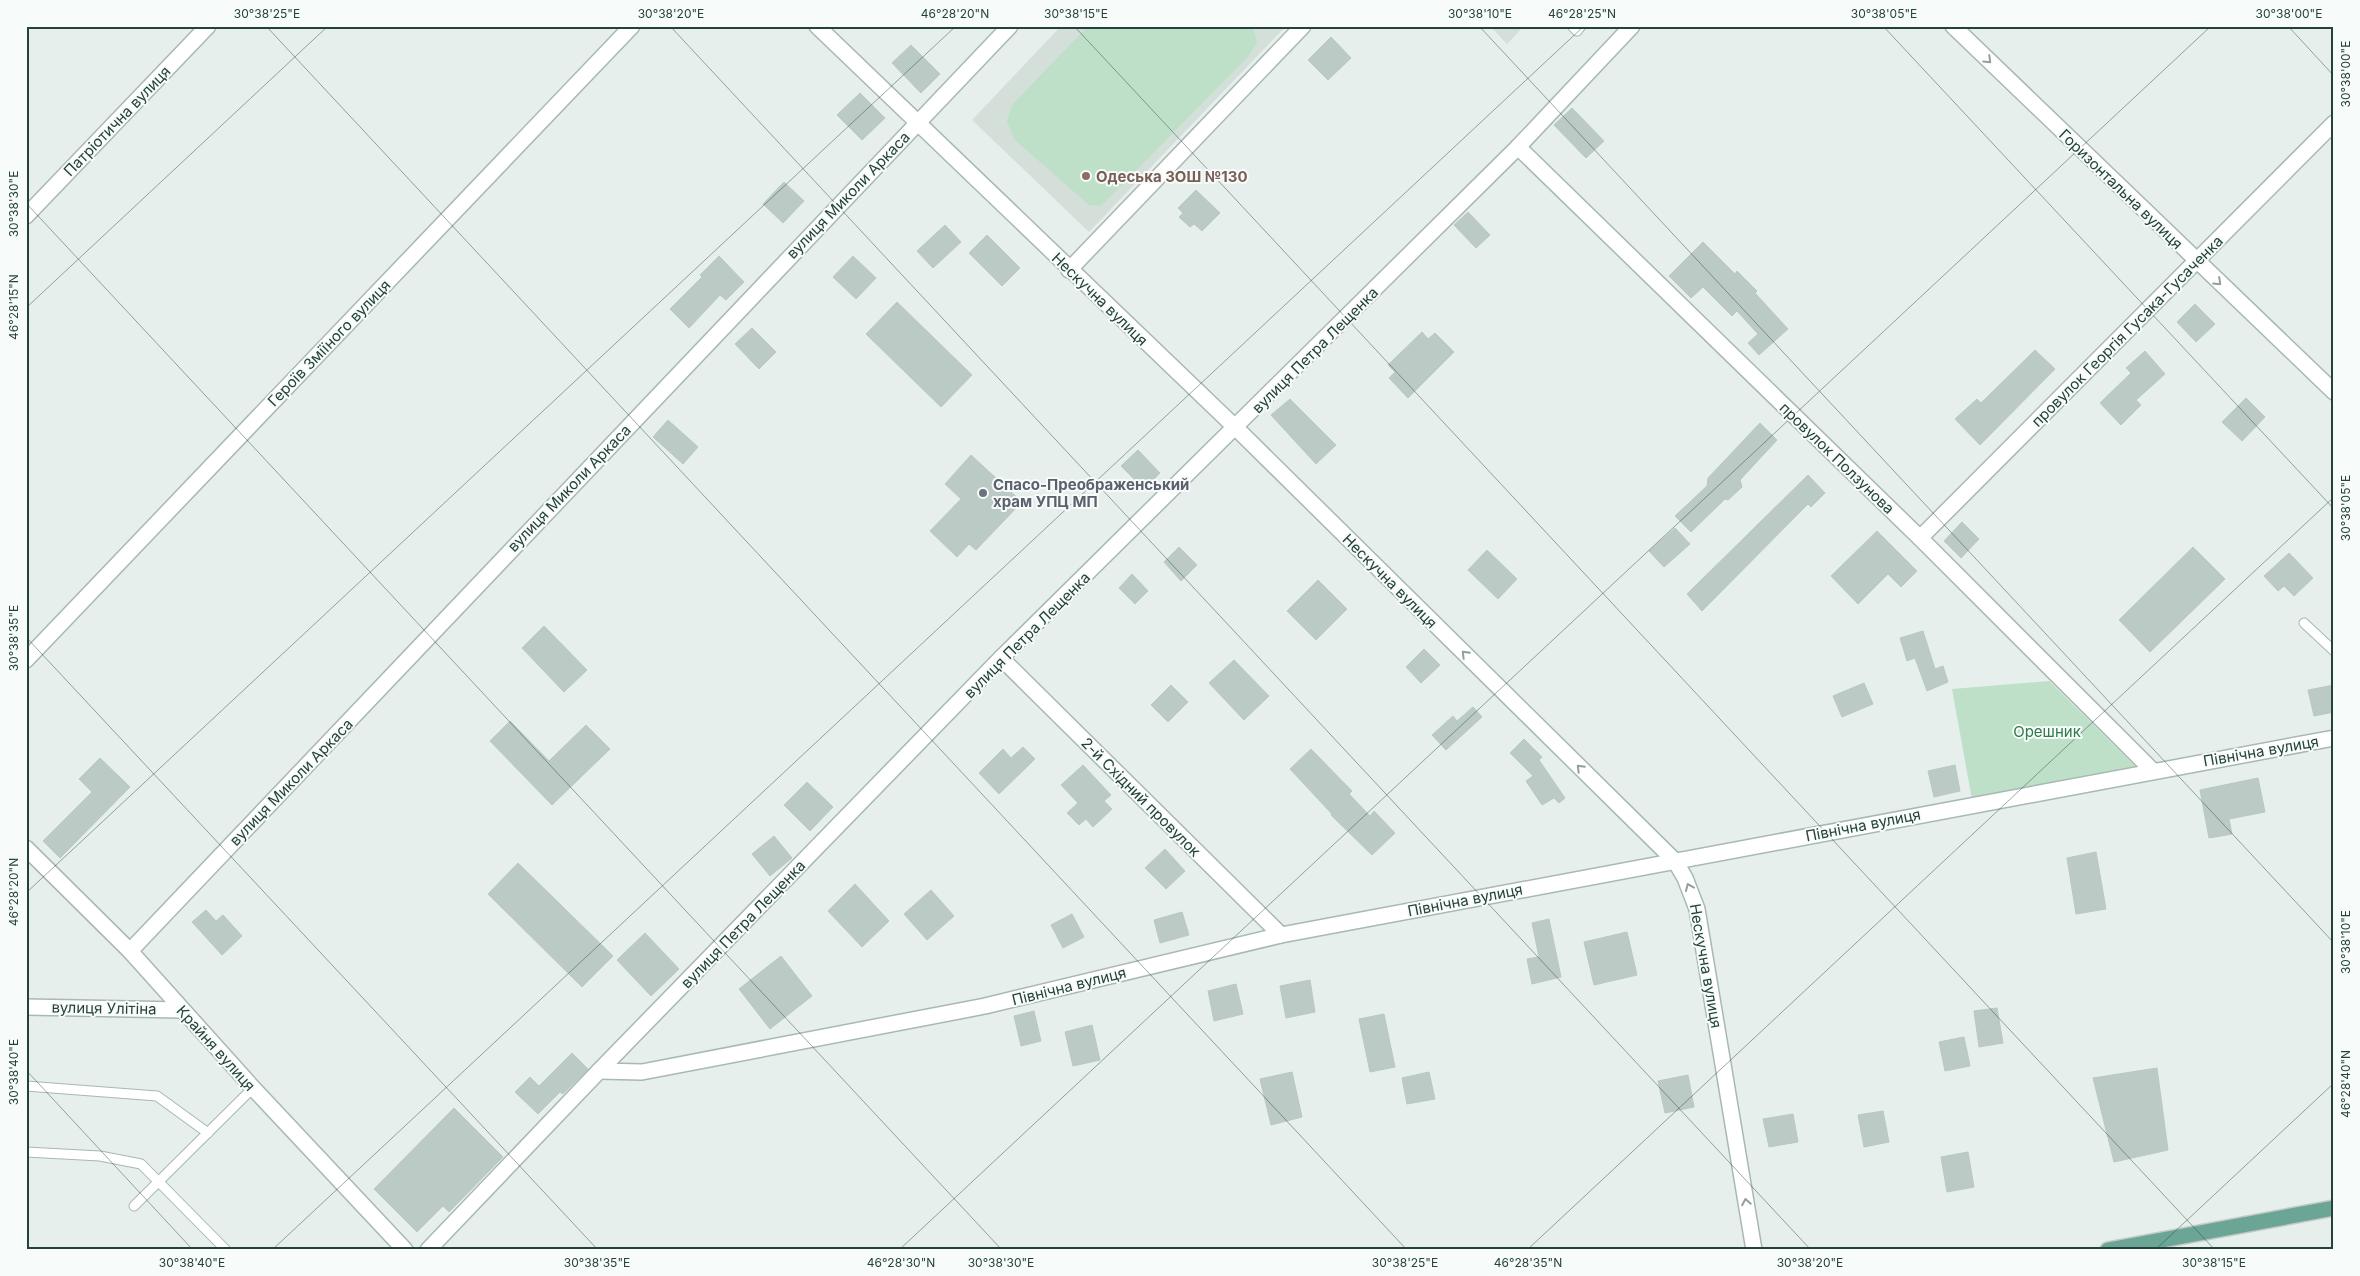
<svg xmlns="http://www.w3.org/2000/svg" width="2360" height="1276" font-family="Inter,sans-serif">
<rect width="100%" height="100%" fill="#e6efeb"/>
<!-- built -->
<g fill="#d4dfda">
<path d="M 1061,26 L 1286,26 L 1089,232 L 972,120 Z"/>
<path d="M 1490,26 L 1524,26 L 1507,44 Z"/>
</g>
<!-- green -->
<g fill="#bfe0c8">
<path d="M 1088,26 L 1249,26 L 1254,31 L 1257,43 L 1247,58 L 1101,206 L 1089,205 L 1015,140 L 1007,122 L 1012,105 Z"/>
<path d="M 2049,681 L 2142,773 L 1973,805 L 1952,689 Z"/>
</g>
<!-- building -->
<g fill="#bbcac4" stroke="#b8c9c2">
<path d="M 1331,37 L 1351,58 L 1328,80 L 1308,60 Z"/>
<path d="M 911,45 L 940,74 L 921,93 L 892,63 Z"/>
<path d="M 860,93 L 885,118 L 862,140 L 837,115 Z"/>
<path d="M 1572,108 L 1604,141 L 1586,158 L 1554,125 Z"/>
<path d="M 784,182 L 804,201 L 783,223 L 763,204 Z"/>
<path d="M 1196,190 L 1220,213 L 1202,231 L 1194,224 L 1190,227 L 1179,217 L 1183,213 L 1178,208 Z"/>
<path d="M 1468,212 L 1490,235 L 1476,248 L 1454,225 Z"/>
<path d="M 945,225 L 961,242 L 933,268 L 917,251 Z"/>
<path d="M 987,235 L 1020,268 L 1002,286 L 969,253 Z"/>
<path d="M 1703,242 L 1735,274 L 1737,271 L 1757,291 L 1755,293 L 1788,329 L 1759,355 L 1748,343 L 1758,334 L 1737,311 L 1732,316 L 1703,287 L 1691,298 L 1669,276 Z"/>
<path d="M 719,256 L 744,282 L 726,300 L 720,295 L 689,328 L 670,309 L 702,277 L 700,275 Z"/>
<path d="M 853,256 L 876,278 L 856,299 L 833,277 Z"/>
<path d="M 897,302 L 972,375 L 941,407 L 866,334 Z"/>
<path d="M 2195,304 L 2215,324 L 2196,342 L 2177,322 Z"/>
<path d="M 752,328 L 776,352 L 759,369 L 735,344 Z"/>
<path d="M 1422,332 L 1428,339 L 1435,333 L 1454,352 L 1408,398 L 1389,378 L 1395,372 L 1388,365 Z"/>
<path d="M 2035,350 L 2055,369 L 1980,445 L 1955,419 L 1977,399 L 1981,403 Z"/>
<path d="M 2145,351 L 2165,374 L 2136,400 L 2141,405 L 2121,425 L 2100,403 L 2131,373 L 2126,368 Z"/>
<path d="M 2246,398 L 2265,417 L 2242,441 L 2222,422 Z"/>
<path d="M 1290,399 L 1336,445 L 1316,464 L 1271,415 Z"/>
<path d="M 668,420 L 698,447 L 683,464 L 653,437 Z"/>
<path d="M 1760,423 L 1777,440 L 1740,480 L 1742,487 L 1728,500 L 1725,499 L 1691,532 L 1675,516 L 1707,486 L 1708,478 Z"/>
<path d="M 1138,450 L 1160,473 L 1144,489 L 1121,466 Z"/>
<path d="M 971,455 L 1022,502 L 976,550 L 969,544 L 957,557 L 930,531 L 961,499 L 945,484 Z"/>
<path d="M 1808,475 L 1825,493 L 1811,507 L 1808,504 L 1702,611 L 1687,594 Z"/>
<path d="M 1962,522 L 1979,539 L 1961,558 L 1944,541 Z"/>
<path d="M 1675,528 L 1690,544 L 1664,567 L 1649,551 Z"/>
<path d="M 1877,531 L 1917,571 L 1901,587 L 1888,574 L 1858,604 L 1831,576 Z"/>
<path d="M 1179,547 L 1197,565 L 1181,581 L 1164,562 Z"/>
<path d="M 2193,547 L 2225,579 L 2150,652 L 2119,620 Z"/>
<path d="M 1487,550 L 1517,579 L 1498,599 L 1468,570 Z"/>
<path d="M 2289,553 L 2313,578 L 2294,596 L 2284,586 L 2278,591 L 2264,576 Z"/>
<path d="M 1132,574 L 1148,591 L 1135,604 L 1119,588 Z"/>
<path d="M 1318,580 L 1347,609 L 1316,640 L 1287,611 Z"/>
<path d="M 544,626 L 587,670 L 564,692 L 522,648 Z"/>
<path d="M 1923,631 L 1935,669 L 1943,666 L 1948,682 L 1927,691 L 1915,658 L 1907,661 L 1900,638 Z"/>
<path d="M 1424,649 L 1440,665 L 1421,683 L 1406,667 Z"/>
<path d="M 1234,660 L 1269,696 L 1244,720 L 1209,683 Z"/>
<path d="M 1864,683 L 1873,704 L 1842,717 L 1833,696 Z"/>
<path d="M 1171,685 L 1188,702 L 1168,722 L 1151,705 Z"/>
<path d="M 2334,685 L 2334,712 L 2314,716 L 2308,690 Z"/>
<path d="M 1473,707 L 1482,717 L 1446,750 L 1432,735 L 1453,716 L 1457,721 Z"/>
<path d="M 510,721 L 549,761 L 586,725 L 610,749 L 552,805 L 490,741 Z"/>
<path d="M 1524,739 L 1542,757 L 1539,760 L 1565,798 L 1559,803 L 1554,798 L 1542,805 L 1526,781 L 1533,776 L 1510,753 Z"/>
<path d="M 1023,747 L 1035,759 L 999,794 L 979,773 L 1003,749 L 1011,758 Z"/>
<path d="M 1311,749 L 1352,791 L 1349,794 L 1370,816 L 1374,811 L 1395,833 L 1372,855 L 1331,815 L 1332,814 L 1290,769 Z"/>
<path d="M 100,758 L 130,787 L 60,858 L 43,841 L 92,792 L 79,779 Z"/>
<path d="M 1083,765 L 1111,795 L 1104,801 L 1112,809 L 1093,827 L 1086,819 L 1079,825 L 1067,813 L 1078,803 L 1061,785 Z"/>
<path d="M 1955,765 L 1960,791 L 1934,797 L 1928,771 Z"/>
<path d="M 2258,778 L 2265,812 L 2229,819 L 2232,834 L 2209,838 L 2200,790 Z"/>
<path d="M 807,782 L 833,807 L 810,831 L 784,805 Z"/>
<path d="M 774,836 L 792,858 L 770,876 L 752,854 Z"/>
<path d="M 1165,849 L 1185,871 L 1166,889 L 1145,868 Z"/>
<path d="M 2096,852 L 2106,909 L 2076,914 L 2067,858 Z"/>
<path d="M 518,863 L 613,956 L 582,987 L 488,894 Z"/>
<path d="M 855,884 L 889,921 L 862,947 L 828,911 Z"/>
<path d="M 931,890 L 954,916 L 927,940 L 904,914 Z"/>
<path d="M 206,910 L 216,921 L 223,915 L 242,936 L 222,955 L 192,922 Z"/>
<path d="M 1182,912 L 1189,935 L 1160,943 L 1154,920 Z"/>
<path d="M 1072,914 L 1084,937 L 1063,948 L 1051,925 Z"/>
<path d="M 1549,919 L 1561,977 L 1532,984 L 1527,959 L 1539,957 L 1532,923 Z"/>
<path d="M 1627,932 L 1637,975 L 1594,985 L 1584,942 Z"/>
<path d="M 645,933 L 679,969 L 651,996 L 617,960 Z"/>
<path d="M 781,956 L 812,996 L 770,1029 L 739,989 Z"/>
<path d="M 1310,980 L 1315,1012 L 1286,1018 L 1280,986 Z"/>
<path d="M 1236,984 L 1243,1014 L 1214,1021 L 1208,991 Z"/>
<path d="M 1997,1008 L 2003,1043 L 1979,1047 L 1974,1011 Z"/>
<path d="M 1034,1011 L 1041,1041 L 1021,1046 L 1014,1016 Z"/>
<path d="M 1384,1014 L 1395,1067 L 1370,1072 L 1359,1019 Z"/>
<path d="M 1092,1025 L 1100,1060 L 1073,1066 L 1065,1032 Z"/>
<path d="M 1964,1037 L 1970,1066 L 1945,1071 L 1939,1042 Z"/>
<path d="M 572,1053 L 588,1069 L 563,1094 L 560,1092 L 538,1114 L 515,1092 L 530,1077 L 539,1086 Z"/>
<path d="M 2157,1068 L 2168,1150 L 2114,1162 L 2093,1078 Z"/>
<path d="M 1292,1072 L 1302,1117 L 1271,1125 L 1260,1079 Z"/>
<path d="M 1429,1072 L 1435,1099 L 1407,1104 L 1402,1078 Z"/>
<path d="M 1688,1075 L 1694,1107 L 1665,1113 L 1658,1081 Z"/>
<path d="M 454,1108 L 503,1157 L 449,1212 L 443,1206 L 417,1232 L 374,1189 Z"/>
<path d="M 1883,1111 L 1889,1142 L 1864,1147 L 1858,1115 Z"/>
<path d="M 1793,1114 L 1798,1142 L 1769,1147 L 1763,1119 Z"/>
<path d="M 1968,1152 L 1974,1187 L 1947,1192 L 1941,1157 Z"/>
</g>
<g fill="none" stroke-linecap="round" stroke-linejoin="round">
<!-- service casing -->
<g stroke="#a8b8b2" stroke-width="11">
<g id="service">
<path d="M 1572,26 L 1577,31 L 1581,26"/>
<path d="M 2304,623 L 2334,651"/>
<path d="M 26,1086 L 157,1096 L 208,1133"/>
<path d="M 26,1152 L 100,1156 L 141,1164 L 226,1250"/>
<path d="M 134,1206 L 253,1088"/>
</g>
</g>
<!-- minor casing -->
<g stroke="#a8b8b2" stroke-width="18">
<g id="minor">
<path d="M 1953,26 L 2334,392"/>
<path d="M 1518,147 L 1920,538 L 2153,771"/>
<path d="M 26,216 L 208,26"/>
<path d="M 1069,270 L 1303,26"/>
<path d="M 1920,538 L 2334,123"/>
<path d="M 1001,658 L 1281,935"/>
<path d="M 26,660 L 632,26"/>
<path d="M 130,951 L 1010,26"/>
<path d="M 26,1007 L 181,1010"/>
<path d="M 599,1071 L 642,1072 L 985,1006 L 1281,935 L 2334,738"/>
<path d="M 428,1250 L 599,1071 L 1001,658 L 1518,147 L 1632,26"/>
</g>
</g>
<!-- tertiary casing -->
<g stroke="#a8b8b2" stroke-width="18">
<g id="tertiary">
<path d="M 817,26 L 1236,428 L 1675,861 L 1685,878 L 1697,909 L 1754,1250"/>
<path d="M 26,848 L 130,951 L 253,1088 L 405,1250"/>
</g>
</g>
<!-- primary casing -->
<g stroke="#c2cac8" stroke-width="18">
<path id="primary" d="M 2108,1250 L 2334,1208"/>
</g>
<!-- service -->
<use href="#service" stroke="#fff" stroke-width="9"/>
<!-- minor -->
<use href="#minor" stroke="#fff" stroke-width="15"/>
<!-- tertiary -->
<use href="#tertiary" stroke="#fff" stroke-width="15"/>
<!-- primary -->
<use href="#primary" stroke="#6aa596" stroke-width="15"/>
</g>
<!-- one-way arrows -->
<defs><path id="oneway-chevron" d="M-2-3.5L2.5 0L-2 3.5" fill="none" stroke-width="1.6" stroke-linecap="round" stroke-linejoin="round" transform="scale(1.25)"/></defs>
<g stroke="#92a09c">
<use href="#oneway-chevron" transform="translate(1988 60) rotate(44)"/>
<use href="#oneway-chevron" transform="translate(2218 282) rotate(43)"/>
<use href="#oneway-chevron" transform="translate(1465 654) rotate(-135)"/>
<use href="#oneway-chevron" transform="translate(1580 768) rotate(-135)"/>
<use href="#oneway-chevron" transform="translate(1689 887) rotate(-113)"/>
<use href="#oneway-chevron" transform="translate(1746 1202) rotate(-100)"/>
</g>
<!-- ticks -->
<path fill="none" stroke="#24423a" stroke-width="1" stroke-opacity="0.45" d="M 266,26 L 1407,1250M 670,26 L 1811,1250M 1074,26 L 2215,1250M 1479,26 L 2334,943M 1883,26 L 2334,509M 2288,26 L 2334,76M 26,203 L 1002,1250M 26,308 L 328,26M 26,637 L 598,1250M 26,893 L 956,26M 26,1070 L 193,1250M 272,1250 L 1584,26M 899,1250 L 2211,26M 1527,1250 L 2334,497M 2155,1250 L 2334,1083"/>
<!-- markers -->
<circle fill="#8d6e63" stroke="#f7fbf9" stroke-width="2" cx="1086" cy="176" r="5"/>
<circle fill="#6b7280" stroke="#f7fbf9" stroke-width="2" cx="983" cy="493" r="5"/>
<g text-anchor="middle" dominant-baseline="central" stroke-width="4" stroke-linejoin="round" paint-order="stroke">
<!-- street labels -->
<g font-size="15" fill="#24423a" stroke="#f7fbf9">
<text transform="translate(117 121) rotate(-46)">Патріотична вулиця</text>
<text transform="translate(2121 189) rotate(44)">Горизонтальна вулиця</text>
<text transform="translate(848 195) rotate(-46)">вулиця Миколи Аркаса</text>
<text transform="translate(1100 299) rotate(44)">Нескучна вулиця</text>
<text transform="translate(2127 331) rotate(-45)">провулок Георгія Гусака-Гусаченка</text>
<text transform="translate(329 343) rotate(-46)">Героїв Зміїного вулиця</text>
<text transform="translate(1315 350) rotate(-45)">вулиця Петра Лещенка</text>
<text transform="translate(1837 458) rotate(44)">провулок Ползунова</text>
<text transform="translate(569 488) rotate(-46)">вулиця Миколи Аркаса</text>
<text transform="translate(1390 581) rotate(45)">Нескучна вулиця</text>
<text transform="translate(1027 635) rotate(-45)">вулиця Петра Лещенка</text>
<text transform="translate(2261 751) rotate(-10)">Північна вулиця</text>
<text transform="translate(291 782) rotate(-46)">вулиця Миколи Аркаса</text>
<text transform="translate(1141 797) rotate(45)">2-й Східний провулок</text>
<text transform="translate(1863 825) rotate(-11)">Північна вулиця</text>
<text transform="translate(1465 900) rotate(-11)">Північна вулиця</text>
<text transform="translate(743 924) rotate(-46)">вулиця Петра Лещенка</text>
<text transform="translate(1706 966) rotate(80)">Нескучна вулиця</text>
<text transform="translate(1069 986) rotate(-14)">Північна вулиця</text>
<text transform="translate(104 1008) rotate(1)">вулиця Улітіна</text>
<text transform="translate(216 1048) rotate(48)">Крайня вулиця</text>
</g>
<!-- education labels -->
<g font-size="15" font-weight="bold" fill="#785e54" stroke="#f7fbf9" text-anchor="start">
<text x="1096" y="176">Одеська ЗОШ №130</text>
</g>
<!-- worship labels -->
<g font-size="15" font-weight="bold" fill="#5b616d" stroke="#f7fbf9" text-anchor="start">
<text x="993" y="484">Спасо-Преображенський<tspan x="993" dy="17">храм УПЦ МП</tspan></text>
</g>
<!-- park labels -->
<g font-size="15" fill="#2d7a4b" stroke="#f7fbf9">
<text x="2047" y="731">Орешник</text>
</g>
</g>
<!-- border -->
<rect width="2360" height="1276" fill="none" stroke="#f7fbf9" stroke-width="55"/>
<rect x="28" y="28" width="2304" height="1220" fill="none" stroke="#24423a" stroke-width="2"/>
<g font-size="12" text-anchor="middle" fill="#24423a">
<text x="267" y="18">30°38'25"E</text>
<text x="671" y="18">30°38'20"E</text>
<text x="955" y="18">46°28'20"N</text>
<text x="1076" y="18">30°38'15"E</text>
<text x="1480" y="18">30°38'10"E</text>
<text x="1582" y="18">46°28'25"N</text>
<text x="1884" y="18">30°38'05"E</text>
<text x="2289" y="18">30°38'00"E</text>
<text transform="translate(2346 74) rotate(-90)" y="4">30°38'00"E</text>
<text transform="translate(14 204) rotate(-90)" y="4">30°38'30"E</text>
<text transform="translate(14 307) rotate(-90)" y="4">46°28'15"N</text>
<text transform="translate(2346 508) rotate(-90)" y="4">30°38'05"E</text>
<text transform="translate(14 638) rotate(-90)" y="4">30°38'35"E</text>
<text transform="translate(14 892) rotate(-90)" y="4">46°28'20"N</text>
<text transform="translate(2346 942) rotate(-90)" y="4">30°38'10"E</text>
<text transform="translate(14 1072) rotate(-90)" y="4">30°38'40"E</text>
<text transform="translate(2346 1084) rotate(-90)" y="4">46°28'40"N</text>
<text x="192" y="1267">30°38'40"E</text>
<text x="597" y="1267">30°38'35"E</text>
<text x="901" y="1267">46°28'30"N</text>
<text x="1001" y="1267">30°38'30"E</text>
<text x="1405" y="1267">30°38'25"E</text>
<text x="1528" y="1267">46°28'35"N</text>
<text x="1810" y="1267">30°38'20"E</text>
<text x="2214" y="1267">30°38'15"E</text>
</g>
</svg>
